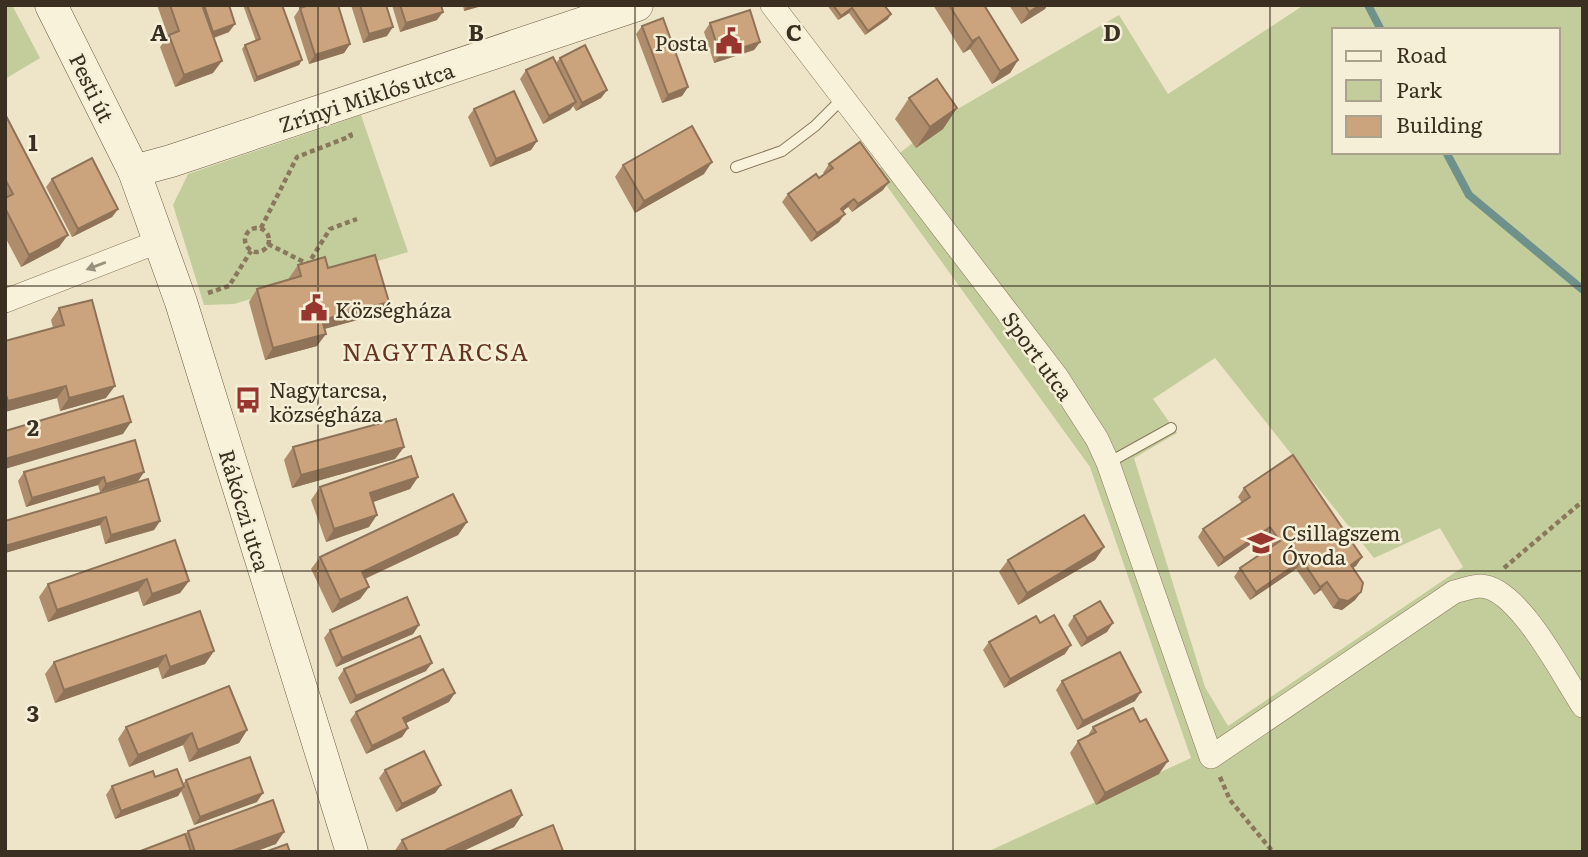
<svg xmlns="http://www.w3.org/2000/svg" width="1588" height="857" font-family="Literata,serif">
<rect width="100%" height="100%" fill="#eee5c8"/>
<!-- green -->
<g fill="#c3cc9b" fill-rule="evenodd">
<path d="M 5,5 L 12,5 L 40,58 L 5,79 Z"/>
<path d="M 1304,5 L 1583,5 L 1583,852 L 987,852 L 1191,758 L 1090,467 L 876,171 L 956,110 L 1119,15 L 1168,94 ZM 1334,30 L 1558,30 L 1558,152 L 1334,152 ZM 1215,358 L 1374,558 L 1440,528 L 1463,567 L 1228,726 L 1205,687 L 1134,458 L 1177,433 L 1153,399 Z"/>
<path d="M 361,115 L 408,252 L 234,304 L 204,305 L 173,205 L 188,174 Z"/>
</g>
<g fill="none" stroke-linecap="round" stroke-linejoin="round">
<!-- stream -->
<g stroke="#6f918b" stroke-width="8">
<path d="M 1368,5 L 1381,30"/>
<path d="M 1446,152 L 1469,195 L 1583,290"/>
</g>
<!-- service casing -->
<g stroke="#8a785d" stroke-width="12">
<g id="service">
<path d="M 736,167 L 782,151 L 815,126 L 844,97"/>
<path d="M 1108,463 L 1171,428"/>
</g>
</g>
<!-- minor casing -->
<g stroke="#8a785d" stroke-width="24">
<g id="minor">
<path d="M 772,5 L 1057,377 L 1097,439 L 1108,463 L 1211,757 L 1454,592 C 1463,590 1472,586 1481,586 C 1519,588 1563,676 1583,706"/>
<path d="M 5,301 L 160,241"/>
</g>
</g>
<!-- secondary casing -->
<g stroke="#6c5940" stroke-width="33">
<g id="secondary">
<path d="M 51,5 L 134,171 L 181,302 L 352,852"/>
<path d="M 134,171 L 171,161 L 637,5"/>
</g>
</g>
<!-- path -->
<g stroke="#8a785d" stroke-width="4.5" stroke-dasharray="5 3.5" stroke-linecap="butt">
<circle cx="257" cy="240" r="12"/>
<path d="M 261,228 L 297,157 L 351,136 L 349,131"/>
<path d="M 268,244 L 308,264 L 330,229 L 357,219"/>
<path d="M 208,293 L 229,286 L 251,251"/>
<path d="M 1504,568 L 1583,501"/>
<path d="M 1220,777 L 1230,800 L 1273,852"/>
</g>
<!-- service -->
<use href="#service" stroke="#f8f2db" stroke-width="10"/>
<!-- minor -->
<use href="#minor" stroke="#f8f2db" stroke-width="23"/>
<!-- secondary -->
<use href="#secondary" stroke="#f8f2db" stroke-width="32"/>
</g>
<!-- wall -->
<g fill="#af8d6c">
<path d="M 157,5 L 229,5 L 229,32 L 214,38 L 213,73 L 175,87 L 160,47 L 168,36 Z"/>
<path d="M 243,5 L 282,5 L 299,65 L 254,82 L 242,49 L 245,45 L 256,41 Z"/>
<path d="M 304,5 L 338,5 L 350,44 L 344,53 L 309,64 L 294,17 L 300,8 L 305,7 Z"/>
<path d="M 351,5 L 386,5 L 387,36 L 363,43 Z"/>
<path d="M 392,5 L 441,5 L 437,20 L 400,32 Z"/>
<path d="M 463,5 L 485,5 L 464,11 Z"/>
<path d="M 827,5 L 884,5 L 888,19 L 865,35 L 849,13 L 838,20 Z"/>
<path d="M 933,5 L 984,5 L 1018,60 L 1010,73 L 992,84 L 970,49 L 963,53 Z"/>
<path d="M 1009,5 L 1047,5 L 1045,9 L 1021,24 Z"/>
<path d="M 710,23 L 760,42 L 754,50 L 714,63 L 704,32 Z"/>
<path d="M 642,26 L 688,87 L 682,96 L 662,103 L 636,34 Z"/>
<path d="M 560,58 L 607,90 L 601,98 L 576,111 L 573,106 L 570,110 L 543,124 L 520,79 L 526,70 L 556,63 Z"/>
<path d="M 909,98 L 957,108 L 943,129 L 916,148 L 895,119 Z"/>
<path d="M 474,109 L 537,141 L 531,150 L 490,167 L 468,117 Z"/>
<path d="M 5,114 L 59,247 L 21,267 L 5,237 Z"/>
<path d="M 829,164 L 883,190 L 852,212 L 848,207 L 843,211 L 839,222 L 811,242 L 782,202 L 788,194 L 825,174 L 823,173 Z"/>
<path d="M 623,165 L 704,174 L 635,213 L 615,177 Z"/>
<path d="M 52,179 L 118,209 L 112,217 L 72,237 L 46,187 Z"/>
<path d="M 298,265 L 328,268 L 389,302 L 380,314 L 324,329 L 317,346 L 265,360 L 249,302 L 257,289 L 290,280 L 289,278 Z"/>
<path d="M 59,308 L 106,398 L 60,411 L 57,398 L 5,412 L 5,341 L 53,328 L 51,320 Z"/>
<path d="M 293,447 L 404,447 L 395,459 L 292,488 L 284,460 Z"/>
<path d="M 24,472 L 144,472 L 138,481 L 100,492 L 98,485 L 26,507 L 18,481 Z"/>
<path d="M 418,477 L 410,489 L 373,502 L 369,527 L 326,542 L 311,500 L 320,487 Z"/>
<path d="M 148,479 L 160,521 L 154,530 L 105,544 L 100,525 L 5,553 Z"/>
<path d="M 1244,488 L 1362,557 L 1356,566 L 1353,568 L 1361,592 L 1355,600 L 1342,610 L 1333,608 L 1321,590 L 1314,595 L 1296,569 L 1250,600 L 1234,577 L 1240,568 L 1272,547 L 1264,535 L 1218,567 L 1198,537 L 1203,529 L 1242,503 L 1238,497 Z"/>
<path d="M 467,522 L 458,535 L 365,579 L 369,587 L 360,599 L 332,613 L 311,569 L 320,557 Z"/>
<path d="M 175,540 L 189,581 L 180,593 L 143,606 L 138,591 L 48,622 L 39,597 L 48,584 Z"/>
<path d="M 1104,547 L 1095,560 L 1018,605 L 999,572 L 1008,560 Z"/>
<path d="M 1074,616 L 1107,632 L 1081,647 L 1068,625 Z"/>
<path d="M 1040,623 L 1065,654 L 1004,688 L 983,650 L 989,642 Z"/>
<path d="M 419,625 L 413,634 L 336,667 L 324,638 L 330,630 Z"/>
<path d="M 214,651 L 205,664 L 162,679 L 158,667 L 55,703 L 45,674 L 54,662 Z"/>
<path d="M 344,669 L 426,671 L 350,704 L 338,678 Z"/>
<path d="M 1062,681 L 1135,701 L 1077,730 L 1056,690 Z"/>
<path d="M 449,702 L 406,723 L 408,728 L 402,737 L 366,754 L 350,720 L 356,712 Z"/>
<path d="M 126,727 L 247,730 L 239,743 L 189,762 L 183,745 L 129,767 L 118,739 Z"/>
<path d="M 1093,727 L 1159,774 L 1096,805 L 1070,753 L 1078,741 L 1087,737 Z"/>
<path d="M 385,770 L 441,785 L 435,793 L 396,812 L 379,778 Z"/>
<path d="M 155,777 L 183,784 L 186,780 L 257,802 L 194,825 L 181,791 L 178,796 L 115,819 L 106,795 L 112,786 Z"/>
<path d="M 522,815 L 514,827 L 461,852 L 394,852 L 402,840 Z"/>
<path d="M 188,831 L 276,844 L 254,852 L 138,852 L 185,834 Z"/>
</g>
<!-- shaded-wall -->
<g fill="#8e7358">
<path d="M 468,5 L 485,5 L 464,11 Z"/>
<path d="M 1040,5 L 1047,5 L 1045,9 L 1021,24 L 1029,12 Z"/>
<path d="M 852,8 L 849,13 L 838,20 L 841,16 Z"/>
<path d="M 443,12 L 437,20 L 400,32 L 406,23 Z"/>
<path d="M 891,14 L 888,19 L 865,35 L 868,31 Z"/>
<path d="M 235,24 L 229,32 L 207,40 L 213,32 Z"/>
<path d="M 393,27 L 387,36 L 363,43 L 369,34 Z"/>
<path d="M 979,37 L 970,49 L 963,53 L 972,41 Z"/>
<path d="M 760,42 L 754,50 L 714,63 L 720,55 Z"/>
<path d="M 350,44 L 344,53 L 309,64 L 315,55 Z"/>
<path d="M 302,60 L 299,65 L 254,82 L 257,77 Z"/>
<path d="M 1018,60 L 1010,73 L 992,84 L 1000,71 Z"/>
<path d="M 222,61 L 213,73 L 175,87 L 184,75 Z"/>
<path d="M 688,87 L 682,96 L 662,103 L 668,95 Z"/>
<path d="M 607,90 L 601,98 L 576,111 L 582,103 Z"/>
<path d="M 576,102 L 570,110 L 543,124 L 549,116 Z"/>
<path d="M 957,108 L 943,129 L 916,148 L 930,127 Z"/>
<path d="M 537,141 L 531,150 L 490,167 L 496,159 Z"/>
<path d="M 712,162 L 704,174 L 635,213 L 644,201 Z"/>
<path d="M 889,182 L 883,190 L 852,212 L 858,204 Z"/>
<path d="M 854,199 L 848,207 L 835,217 L 841,209 Z"/>
<path d="M 118,209 L 112,217 L 72,237 L 78,229 Z"/>
<path d="M 845,214 L 839,222 L 811,242 L 817,233 Z"/>
<path d="M 68,235 L 59,247 L 21,267 L 29,255 Z"/>
<path d="M 389,302 L 380,314 L 313,332 L 322,320 Z"/>
<path d="M 326,334 L 317,346 L 265,360 L 273,348 Z"/>
<path d="M 66,386 L 57,398 L 5,412 L 5,404 L 8,401 Z"/>
<path d="M 115,386 L 106,398 L 60,411 L 69,398 Z"/>
<path d="M 131,422 L 123,434 L 5,469 L 5,459 Z"/>
<path d="M 404,447 L 395,459 L 292,488 L 301,475 Z"/>
<path d="M 144,472 L 138,481 L 100,492 L 106,484 Z"/>
<path d="M 104,477 L 98,485 L 26,507 L 32,498 Z"/>
<path d="M 418,477 L 410,489 L 362,506 L 370,493 Z"/>
<path d="M 377,515 L 369,527 L 326,542 L 334,529 Z"/>
<path d="M 106,517 L 100,525 L 5,553 L 5,546 Z"/>
<path d="M 160,521 L 154,530 L 105,544 L 111,535 Z"/>
<path d="M 467,522 L 458,535 L 353,584 L 362,572 Z"/>
<path d="M 1270,527 L 1264,535 L 1218,567 L 1224,558 Z"/>
<path d="M 1104,547 L 1095,560 L 1018,605 L 1027,593 Z"/>
<path d="M 1362,557 L 1356,566 L 1345,573 L 1351,565 Z"/>
<path d="M 1302,560 L 1296,569 L 1250,600 L 1256,592 Z"/>
<path d="M 147,579 L 138,591 L 48,622 L 57,610 Z"/>
<path d="M 189,581 L 180,593 L 143,606 L 152,594 Z"/>
<path d="M 1327,582 L 1321,590 L 1314,595 L 1320,587 Z"/>
<path d="M 369,587 L 360,599 L 332,613 L 340,600 Z"/>
<path d="M 1361,592 L 1355,600 L 1342,610 L 1333,608 L 1339,599 Z"/>
<path d="M 1113,623 L 1107,632 L 1081,647 L 1087,638 Z"/>
<path d="M 419,625 L 413,634 L 336,667 L 342,658 Z"/>
<path d="M 1071,645 L 1065,654 L 1004,688 L 1010,679 Z"/>
<path d="M 214,651 L 205,664 L 162,679 L 170,667 Z"/>
<path d="M 166,655 L 158,667 L 55,703 L 64,690 Z"/>
<path d="M 432,663 L 426,671 L 350,704 L 356,696 Z"/>
<path d="M 1141,692 L 1135,701 L 1077,730 L 1083,721 Z"/>
<path d="M 455,693 L 449,702 L 398,727 L 403,718 Z"/>
<path d="M 408,728 L 402,737 L 366,754 L 372,746 Z"/>
<path d="M 247,730 L 239,743 L 189,762 L 198,750 Z"/>
<path d="M 192,733 L 183,745 L 129,767 L 138,755 Z"/>
<path d="M 1168,761 L 1159,774 L 1096,805 L 1105,793 Z"/>
<path d="M 441,785 L 435,793 L 396,812 L 402,804 Z"/>
<path d="M 184,787 L 178,796 L 115,819 L 121,811 Z"/>
<path d="M 263,793 L 257,802 L 194,825 L 200,817 Z"/>
<path d="M 522,815 L 514,827 L 461,852 L 445,852 Z"/>
<path d="M 284,832 L 276,844 L 254,852 L 229,852 Z"/>
</g>
<!-- building -->
<g fill="#cba47e" stroke="#8e7358" stroke-width="2">
<path d="M 170,5 L 202,5 L 222,61 L 184,75 L 169,35 L 179,31 Z"/>
<path d="M 204,5 L 229,5 L 235,24 L 213,32 Z"/>
<path d="M 247,5 L 282,5 L 302,60 L 257,77 L 245,45 L 260,39 Z"/>
<path d="M 309,5 L 338,5 L 350,44 L 315,55 L 300,8 Z"/>
<path d="M 360,5 L 386,5 L 393,27 L 369,34 Z"/>
<path d="M 400,5 L 441,5 L 443,12 L 406,23 Z"/>
<path d="M 833,5 L 884,5 L 891,14 L 868,31 L 852,8 L 841,16 Z"/>
<path d="M 949,5 L 984,5 L 1018,60 L 1000,71 L 979,37 L 972,41 Z"/>
<path d="M 1025,5 L 1040,5 L 1029,12 Z"/>
<path d="M 750,10 L 760,42 L 720,55 L 710,23 Z"/>
<path d="M 663,18 L 688,87 L 668,95 L 642,26 Z"/>
<path d="M 585,45 L 607,90 L 582,103 L 560,58 Z"/>
<path d="M 553,57 L 576,102 L 549,116 L 526,70 Z"/>
<path d="M 937,79 L 957,108 L 930,127 L 909,98 Z"/>
<path d="M 514,91 L 537,141 L 496,159 L 474,109 Z"/>
<path d="M 5,114 L 68,235 L 29,255 L 5,208 L 5,198 L 13,194 L 5,179 Z"/>
<path d="M 692,126 L 712,162 L 644,201 L 623,165 Z"/>
<path d="M 860,142 L 889,182 L 858,204 L 854,199 L 848,203 L 841,209 L 845,214 L 817,233 L 788,194 L 816,174 L 819,178 L 833,168 L 829,164 Z"/>
<path d="M 92,158 L 118,209 L 78,229 L 52,179 Z"/>
<path d="M 375,255 L 389,302 L 322,320 L 326,334 L 273,348 L 257,289 L 301,276 L 298,265 L 325,257 L 328,268 Z"/>
<path d="M 92,300 L 115,386 L 69,398 L 66,386 L 8,401 L 5,392 L 5,341 L 64,325 L 59,308 Z"/>
<path d="M 123,396 L 131,422 L 5,459 L 5,431 Z"/>
<path d="M 396,419 L 404,447 L 301,475 L 293,447 Z"/>
<path d="M 135,440 L 144,472 L 106,484 L 104,477 L 32,498 L 24,472 Z"/>
<path d="M 1293,455 L 1362,557 L 1351,565 L 1363,583 L 1361,592 L 1348,601 L 1339,599 L 1327,582 L 1320,587 L 1302,560 L 1256,592 L 1240,568 L 1280,541 L 1270,527 L 1224,558 L 1203,529 L 1250,497 L 1244,488 Z"/>
<path d="M 411,456 L 418,477 L 370,493 L 377,515 L 334,529 L 320,487 Z"/>
<path d="M 148,479 L 160,521 L 111,535 L 106,517 L 5,546 L 5,521 Z"/>
<path d="M 453,494 L 467,522 L 362,572 L 369,587 L 340,600 L 320,557 Z"/>
<path d="M 1084,515 L 1104,547 L 1027,593 L 1008,560 Z"/>
<path d="M 175,540 L 189,581 L 152,594 L 147,579 L 57,610 L 48,584 Z"/>
<path d="M 407,597 L 419,625 L 342,658 L 330,630 Z"/>
<path d="M 1100,601 L 1113,623 L 1087,638 L 1074,616 Z"/>
<path d="M 200,611 L 214,651 L 170,667 L 166,655 L 64,690 L 54,662 Z"/>
<path d="M 1054,615 L 1071,645 L 1010,679 L 989,642 L 1036,616 L 1040,623 Z"/>
<path d="M 420,636 L 432,663 L 356,696 L 344,669 Z"/>
<path d="M 1120,652 L 1141,692 L 1083,721 L 1062,681 Z"/>
<path d="M 443,669 L 455,693 L 403,718 L 408,728 L 372,746 L 356,712 Z"/>
<path d="M 229,686 L 247,730 L 198,750 L 192,733 L 138,755 L 126,727 Z"/>
<path d="M 1133,708 L 1140,722 L 1146,719 L 1168,761 L 1105,793 L 1078,741 L 1096,732 L 1093,727 Z"/>
<path d="M 424,751 L 441,785 L 402,804 L 385,770 Z"/>
<path d="M 250,757 L 263,793 L 200,817 L 186,780 Z"/>
<path d="M 177,769 L 184,787 L 121,811 L 112,786 L 153,771 L 155,777 Z"/>
<path d="M 511,790 L 522,815 L 446,850 L 446,852 L 408,852 L 402,840 Z"/>
<path d="M 273,800 L 284,832 L 229,852 L 195,852 L 188,831 Z"/>
<path d="M 553,825 L 563,851 L 488,852 Z"/>
<path d="M 185,834 L 191,852 L 138,852 Z"/>
<path d="M 287,844 L 290,852 L 265,852 Z"/>
</g>
<!-- one-way arrows -->
<defs><path id="oneway-solid" d="M-6-.8H1V-3.2L6.5 0L1 3.2V.8H-6Z" transform="scale(1.75)"/></defs>
<use fill="#99907e" href="#oneway-solid" transform="translate(96 266) rotate(159)"/>
<!-- grid -->
<path fill="none" stroke="#3a2f20" stroke-width="2" stroke-opacity="0.55" d="M 318,5 L 318,852M 635,5 L 635,852M 953,5 L 953,852M 1270,5 L 1270,852M 5,286 L 1583,286M 5,571 L 1583,571"/>
<!-- icons -->
<defs>
<g id="civic-bare" transform="scale(2.1)"><path d="M-.6-6.5H3V-4.5H.6V-3L4-1V1h2V6H-6V1h2V-1L-.6-3ZM-1.2 2.5V6h2.4V2.5Z" fill="#98352e" stroke="#f5efd7" stroke-width="2.5" paint-order="stroke"/></g>
<g id="bus-bare" transform="scale(2.1)"><path d="M-5-6H5V4H4V6H2V4H-2V6H-4V4H-5ZM-3.5-4V0h7V-4ZM-3.5 1.2v1.5H-2V1.2ZM2 1.2v1.5H3.5V1.2Z" fill="#98352e" stroke="#f5efd7" stroke-width="2.5" paint-order="stroke"/></g>
<g id="school-bare" transform="scale(2.1)"><path d="M0-5L7-2L0 1L-7-2ZM-4 1L0 2.5L4 1V4Q0 6-4 4Z" fill="#98352e" stroke="#f5efd7" stroke-width="2.5" paint-order="stroke"/></g>
</defs>
<g fill-rule="evenodd">
<use href="#civic-bare" x="729" y="41"/>
<use href="#civic-bare" x="314" y="308"/>
<use href="#bus-bare" x="248" y="400"/>
<use href="#school-bare" x="1261" y="543"/>
</g>
<g text-anchor="middle" dominant-baseline="central" stroke-width="5" stroke-linejoin="round" paint-order="stroke">
<!-- poi labels -->
<g font-size="21" fill="#3a2f20" stroke="#f5efd7" text-anchor="start">
<text x="708" y="41" text-anchor="end">Posta</text>
<text x="335" y="308">Községháza</text>
<text x="269" y="388">Nagytarcsa,<tspan x="269" dy="24">községháza</tspan></text>
<text x="1282" y="531">Csillagszem<tspan x="1282" dy="24">Óvoda</tspan></text>
</g>
<!-- street labels -->
<g font-size="21" fill="#3a2f20" stroke="#f5efd7">
<text transform="translate(93 87) rotate(64)">Pesti út</text>
<text transform="translate(366 96) rotate(-18)">Zrínyi Miklós utca</text>
<text transform="translate(1039 355) rotate(54)">Sport utca</text>
<text transform="translate(246 510) rotate(73)">Rákóczi utca</text>
</g>
<!-- quarter labels -->
<g font-size="24" letter-spacing="2" fill="#663420" stroke="#f5efd7">
<text x="436" y="350">NAGYTARCSA</text>
</g>
</g>
<g font-size="23" text-anchor="middle" font-weight="bold" fill="#3a2f20" stroke="#f5efd7" stroke-width="5" stroke-linejoin="round" paint-order="stroke">
<text x="159" y="41">A</text>
<text x="476" y="41">B</text>
<text x="794" y="41">C</text>
<text x="1112" y="41">D</text>
<text x="33" y="151">1</text>
<text x="33" y="436">2</text>
<text x="33" y="722">3</text>
</g>
<!-- border -->
<rect width="1588" height="857" fill="none" stroke="#3a2f20" stroke-width="14"/>
<!-- legend -->
<rect x="1332" y="28" width="228" height="126" fill="#f5efd7" stroke="#aaa28e" stroke-width="2"/>
<rect x="1346" y="51" width="35" height="10" fill="#f8f2db" stroke="#aaa28e" stroke-width="2"/>
<text x="1396" y="63" font-size="21" fill="#3a2f20">Road</text>
<rect x="1346" y="80" width="35" height="21" fill="#c3cc9b" stroke="#aaa28e" stroke-width="2"/>
<text x="1396" y="98" font-size="21" fill="#3a2f20">Park</text>
<rect x="1346" y="116" width="35" height="21" fill="#cba47e" stroke="#aaa28e" stroke-width="2"/>
<text x="1396" y="133" font-size="21" fill="#3a2f20">Building</text>
</svg>
